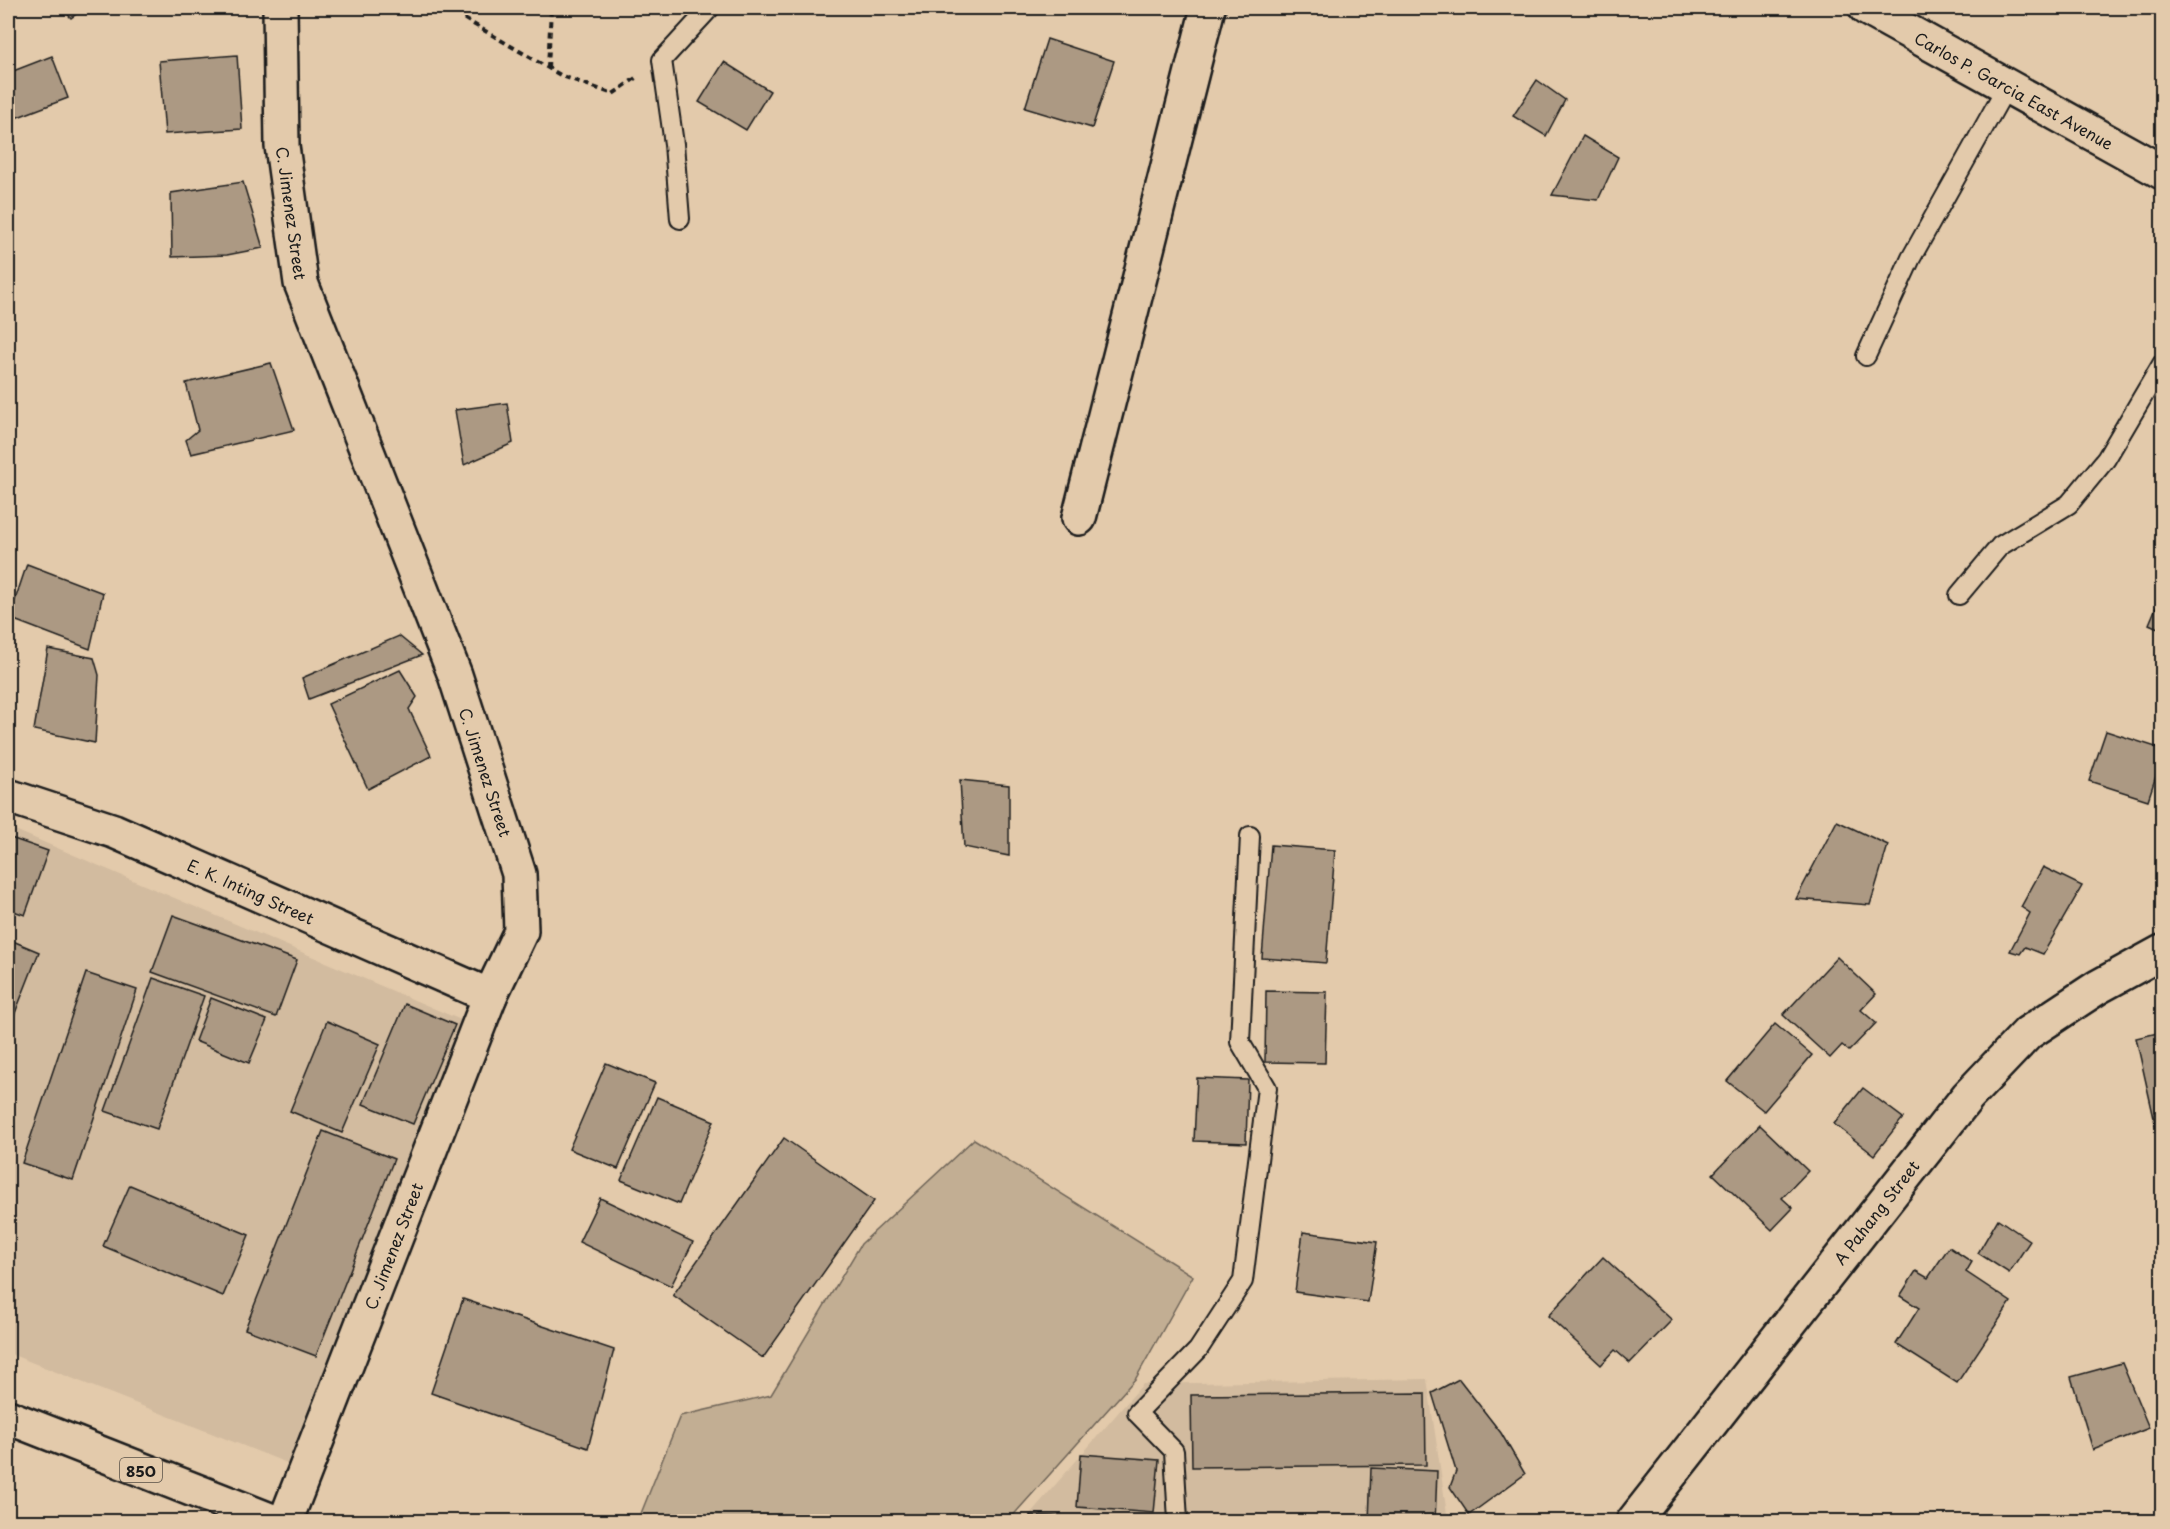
<svg xmlns="http://www.w3.org/2000/svg" width="2170" height="1529" font-family="'Playpen Sans',sans-serif">
<rect width="100%" height="100%" fill="#e3caab"/>
<filter id="ink" filterUnits="userSpaceOnUse"><feTurbulence type="fractalNoise" baseFrequency=".0167" numOctaves="2"/><feDisplacementMap in="SourceGraphic" scale="12" xChannelSelector="R" yChannelSelector="G"/><feConvolveMatrix kernelMatrix="1 2 1 2 8 2 1 2 1" color-interpolation-filters="sRGB"/></filter>
<g filter="url(#ink)">
<!-- built -->
<g fill="#d2bb9f">
<path d="M 8,827 L 461,1020 L 287,1463 L 8,1353 Z"/>
<path d="M 1427,1379 L 1448,1521 L 1023,1522 L 1143,1384 Z"/>
</g>
<!-- green -->
<path fill="#c2ae93" stroke="#6f6558" stroke-width="1.5" d="M 974,1139 L 1193,1276 L 1136,1378 L 1008,1521 L 638,1521 L 680,1416 L 771,1395 L 861,1244 Z"/>
<!-- building -->
<g fill="#ac9983" stroke="#1c1c1c" stroke-width="1.5">
<path d="M 62,8 L 84,8 L 71,18 Z"/>
<path d="M 1047,39 L 1114,61 L 1092,128 L 1025,108 Z"/>
<path d="M 237,55 L 242,129 L 165,134 L 159,61 Z"/>
<path d="M 52,56 L 68,98 L 10,120 L 8,113 L 8,73 Z"/>
<path d="M 724,62 L 770,91 L 746,130 L 699,102 Z"/>
<path d="M 1537,80 L 1565,100 L 1546,136 L 1513,116 Z"/>
<path d="M 1583,136 L 1618,157 L 1598,200 L 1552,195 Z"/>
<path d="M 243,182 L 263,248 L 227,255 L 172,257 L 171,193 Z"/>
<path d="M 271,363 L 294,430 L 191,454 L 186,440 L 198,430 L 186,383 Z"/>
<path d="M 507,403 L 513,443 L 464,465 L 455,410 Z"/>
<path d="M 27,564 L 103,593 L 90,649 L 9,618 Z"/>
<path d="M 2162,593 L 2162,630 L 2149,624 Z"/>
<path d="M 399,636 L 422,655 L 309,699 L 302,678 Z"/>
<path d="M 48,649 L 94,658 L 99,675 L 95,743 L 34,730 Z"/>
<path d="M 400,670 L 417,697 L 409,709 L 431,756 L 368,789 L 328,704 Z"/>
<path d="M 2106,731 L 2162,749 L 2162,758 L 2148,800 L 2089,781 Z"/>
<path d="M 960,780 L 1009,785 L 1009,856 L 964,847 Z"/>
<path d="M 1837,821 L 1888,845 L 1870,905 L 1796,899 Z"/>
<path d="M 8,837 L 48,851 L 25,915 L 8,909 Z"/>
<path d="M 1271,845 L 1335,850 L 1326,963 L 1262,958 Z"/>
<path d="M 2043,867 L 2082,886 L 2043,954 L 2025,947 L 2020,954 L 2010,951 L 2030,913 L 2021,907 Z"/>
<path d="M 173,915 L 297,960 L 276,1017 L 152,972 Z"/>
<path d="M 8,939 L 39,952 L 8,1031 Z"/>
<path d="M 1837,957 L 1876,994 L 1861,1010 L 1876,1023 L 1849,1051 L 1842,1045 L 1830,1058 L 1783,1015 Z"/>
<path d="M 86,973 L 137,990 L 73,1180 L 22,1163 Z"/>
<path d="M 153,978 L 204,996 L 157,1129 L 105,1111 Z"/>
<path d="M 1266,991 L 1327,992 L 1325,1063 L 1265,1062 Z"/>
<path d="M 211,998 L 267,1020 L 249,1063 L 195,1041 Z"/>
<path d="M 405,1004 L 455,1025 L 413,1124 L 363,1104 Z"/>
<path d="M 327,1021 L 380,1044 L 342,1133 L 290,1111 Z"/>
<path d="M 1775,1024 L 1812,1055 L 1764,1111 L 1727,1081 Z"/>
<path d="M 2162,1032 L 2162,1143 L 2160,1145 L 2136,1038 Z"/>
<path d="M 606,1063 L 655,1083 L 618,1169 L 569,1149 Z"/>
<path d="M 1197,1078 L 1248,1080 L 1246,1143 L 1194,1141 Z"/>
<path d="M 1863,1088 L 1903,1118 L 1874,1155 L 1834,1124 Z"/>
<path d="M 657,1097 L 714,1121 L 679,1204 L 621,1180 Z"/>
<path d="M 1760,1125 L 1808,1171 L 1782,1198 L 1793,1208 L 1772,1230 L 1713,1174 Z"/>
<path d="M 323,1131 L 394,1159 L 316,1356 L 245,1329 Z"/>
<path d="M 784,1138 L 874,1201 L 763,1358 L 673,1295 Z"/>
<path d="M 130,1185 L 249,1235 L 223,1296 L 103,1246 Z"/>
<path d="M 600,1198 L 693,1242 L 671,1286 L 579,1242 Z"/>
<path d="M 1998,1219 L 2030,1241 L 2009,1273 L 1978,1253 Z"/>
<path d="M 1303,1232 L 1377,1242 L 1368,1302 L 1295,1292 Z"/>
<path d="M 1949,1247 L 1972,1262 L 1966,1272 L 2011,1302 L 1957,1383 L 1896,1344 L 1919,1308 L 1900,1296 L 1916,1271 L 1928,1278 Z"/>
<path d="M 1603,1257 L 1672,1320 L 1630,1363 L 1615,1350 L 1601,1365 L 1548,1316 Z"/>
<path d="M 463,1299 L 614,1350 L 588,1448 L 431,1393 Z"/>
<path d="M 2122,1363 L 2149,1428 L 2093,1450 L 2071,1377 Z"/>
<path d="M 1459,1379 L 1501,1433 L 1525,1474 L 1469,1515 L 1450,1487 L 1456,1471 L 1432,1393 Z"/>
<path d="M 1425,1393 L 1426,1465 L 1192,1467 L 1191,1395 Z"/>
<path d="M 1081,1454 L 1159,1460 L 1154,1513 L 1077,1507 Z"/>
<path d="M 1371,1468 L 1437,1471 L 1435,1522 L 1369,1522 Z"/>
<path d="M 1030,1515 L 1184,1522 L 1030,1522 Z"/>
</g>
<g fill="none" stroke-linecap="round" stroke-linejoin="round">
<!-- service casing -->
<g stroke="#1c1c1c" stroke-width="22">
<g id="service">
<path d="M 680,219 L 674,144 L 662,60 L 710,8"/>
<path d="M 1866,356 L 1911,258 L 2007,86"/>
<path d="M 1959,595 L 2000,546 L 2069,504 L 2106,459 L 2162,364"/>
<path d="M 1178,1521 L 1174,1451 L 1137,1413 L 1198,1350 L 1243,1281 L 1267,1088 L 1240,1042 L 1250,836"/>
</g>
</g>
<!-- minor casing -->
<g stroke="#1c1c1c" stroke-width="38">
<g id="minor">
<path d="M 280,8 L 282,146 L 301,283 L 455,675 L 519,874 L 521,931 L 490,996 L 285,1522"/>
<path d="M 1079,518 L 1208,8"/>
<path d="M 8,796 L 114,831 L 490,996"/>
</g>
</g>
<!-- tertiary casing -->
<g stroke="#1c1c1c" stroke-width="38">
<path id="tertiary" d="M 1633,1522 L 1968,1096 L 2028,1033 L 2098,987 L 2162,952"/>
</g>
<!-- secondary casing -->
<g stroke="#1c1c1c" stroke-width="38">
<path id="secondary" d="M 1866,8 L 2162,172"/>
</g>
<!-- primary casing -->
<g stroke="#1c1c1c" stroke-width="38">
<path id="primary" d="M 8,1417 L 275,1522"/>
</g>
<!-- path -->
<g stroke="#1c1c1c" stroke-width="4" stroke-dasharray="6 4.5" stroke-linecap="butt">
<path d="M 446,8 L 562,76 L 613,94 L 637,77"/>
<path d="M 548,68 L 551,8"/>
</g>
<!-- service -->
<use href="#service" stroke="#e3caab" stroke-width="18"/>
<!-- minor -->
<use href="#minor" stroke="#e3caab" stroke-width="33"/>
<!-- tertiary -->
<use href="#tertiary" stroke="#e3caab" stroke-width="33"/>
<!-- secondary -->
<use href="#secondary" stroke="#e3caab" stroke-width="33"/>
<!-- primary -->
<use href="#primary" stroke="#e3caab" stroke-width="33"/>
</g>
</g>
<g text-anchor="middle" dominant-baseline="central" stroke-width="6" stroke-linejoin="round" paint-order="stroke">
<!-- shield labels -->
<rect fill="#e3caab" stroke="#585047" stroke-width="1.5" x="120" y="1458" width="42" height="24" rx="4.5"/>
<g font-size="15" font-weight="bold" fill="#1c1c1c">
<text x="141" y="1470">850</text>
</g>
<!-- street labels -->
<g font-size="16" fill="#1c1c1c" stroke="#e3caab">
<text transform="translate(2014 90) rotate(29)">Carlos P. Garcia East Avenue</text>
<text transform="translate(292 213) rotate(82)">C. Jimenez Street</text>
<text transform="translate(486 772) rotate(72)">C. Jimenez Street</text>
<text transform="translate(251 891) rotate(24)">E. K. Inting Street</text>
<text transform="translate(1876 1212) rotate(-52)">A Pahang Street</text>
<text transform="translate(393 1246) rotate(-69)">C. Jimenez Street</text>
</g>
</g>
<!-- margin -->
<rect width="2170" height="1529" fill="none" stroke="#e3caab" stroke-width="30"/>
<rect x="15" y="15" width="2140" height="1499" fill="none" stroke="#1c1c1c" stroke-width="2" filter="url(#ink)"/>
</svg>
